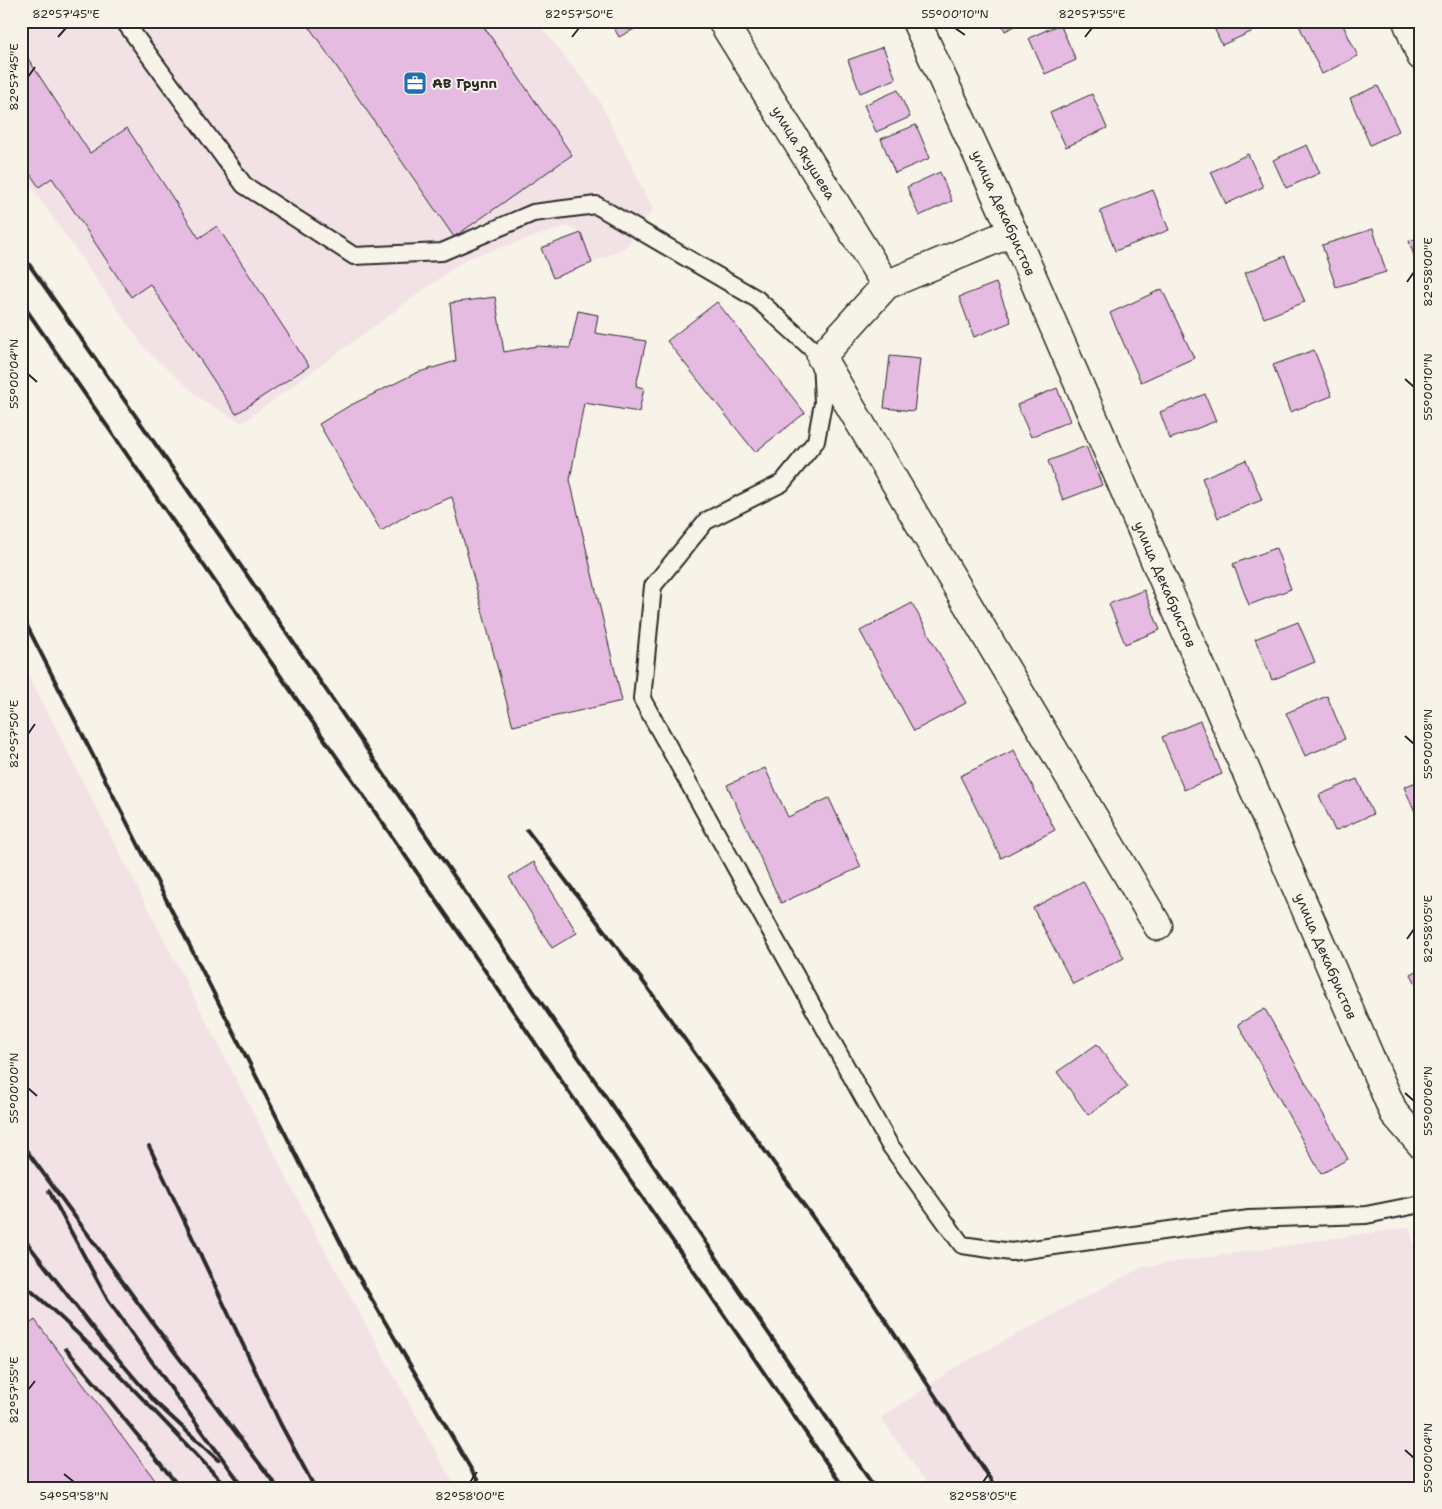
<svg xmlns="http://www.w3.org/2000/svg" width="1442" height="1509" font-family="'Shantell Sans',sans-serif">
<rect width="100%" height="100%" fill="#f7f3e8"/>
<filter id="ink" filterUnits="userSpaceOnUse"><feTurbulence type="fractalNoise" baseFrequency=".02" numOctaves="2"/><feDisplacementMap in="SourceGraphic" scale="10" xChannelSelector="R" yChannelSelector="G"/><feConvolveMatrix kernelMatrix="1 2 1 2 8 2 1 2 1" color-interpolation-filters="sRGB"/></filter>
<g filter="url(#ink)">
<!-- built -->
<g fill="#f2e2e6">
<path d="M 21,21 L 536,21 L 598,98 L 653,209 L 625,248 L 592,263 L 581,233 L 567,226 L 466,259 L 242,423 L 202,400 L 146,350 L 21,172 Z"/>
<path d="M 21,661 L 312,1227 L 456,1488 L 21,1488 Z"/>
<path d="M 1410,1227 L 1421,1285 L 1421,1488 L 930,1488 L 881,1418 L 957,1366 L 1142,1267 Z"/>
</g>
<!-- building -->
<g fill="#e5bbe1" stroke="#2b2b2b">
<path d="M 305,21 L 439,21 L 440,23 L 443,21 L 480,21 L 572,155 L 454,237 Z"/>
<path d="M 610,21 L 640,21 L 642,25 L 619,37 Z"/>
<path d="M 1001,21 L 1025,21 L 1005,31 Z"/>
<path d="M 1211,21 L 1259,21 L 1262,27 L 1222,45 Z"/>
<path d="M 1297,21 L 1341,21 L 1358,56 L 1322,74 Z"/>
<path d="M 1060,24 L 1076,60 L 1045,74 L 1029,38 Z"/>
<path d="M 883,47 L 896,79 L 860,93 L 848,60 Z"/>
<path d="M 21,48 L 90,153 L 127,128 L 199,238 L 217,226 L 309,366 L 236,414 L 150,284 L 131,297 L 52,178 L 39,187 L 21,161 Z"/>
<path d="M 1378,86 L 1399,131 L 1370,145 L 1350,98 Z"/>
<path d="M 898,90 L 910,117 L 876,132 L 864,105 Z"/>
<path d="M 1092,94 L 1107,128 L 1066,147 L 1050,113 Z"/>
<path d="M 916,125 L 930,158 L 895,173 L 881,139 Z"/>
<path d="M 1307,145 L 1320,173 L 1286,188 L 1273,160 Z"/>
<path d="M 1248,154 L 1263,187 L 1226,204 L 1211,172 Z"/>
<path d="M 940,172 L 952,201 L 919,216 L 907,187 Z"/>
<path d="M 1153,190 L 1169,230 L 1115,251 L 1100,211 Z"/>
<path d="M 1373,229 L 1386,272 L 1336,287 L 1322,245 Z"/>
<path d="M 581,233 L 592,263 L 553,278 L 541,248 Z"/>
<path d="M 1421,237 L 1421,276 L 1409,241 Z"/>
<path d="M 1285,256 L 1305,302 L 1264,318 L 1245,273 Z"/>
<path d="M 996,283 L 1011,322 L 974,337 L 959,297 Z"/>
<path d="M 1162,289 L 1194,358 L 1141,382 L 1110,313 Z"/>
<path d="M 495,297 L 504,352 L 537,346 L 570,348 L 578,311 L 598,315 L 595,333 L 646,341 L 636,386 L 644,388 L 639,412 L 584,403 L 570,480 L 622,701 L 513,726 L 452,497 L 409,514 L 381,531 L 319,424 L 349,406 L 416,373 L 456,361 L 450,303 Z"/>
<path d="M 717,302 L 805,413 L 755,452 L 667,341 Z"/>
<path d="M 1314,350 L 1332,396 L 1290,412 L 1273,365 Z"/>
<path d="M 890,356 L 920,359 L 914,411 L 884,408 Z"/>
<path d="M 1057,388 L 1070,421 L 1031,437 L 1017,405 Z"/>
<path d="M 1205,394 L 1216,421 L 1170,439 L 1160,412 Z"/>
<path d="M 1086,446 L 1102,485 L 1063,500 L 1048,461 Z"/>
<path d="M 1246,460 L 1262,500 L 1218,518 L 1202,478 Z"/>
<path d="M 1276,548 L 1291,589 L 1249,605 L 1233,564 Z"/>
<path d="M 1144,590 L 1160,630 L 1125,644 L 1109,604 Z"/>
<path d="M 912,603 L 966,703 L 914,731 L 860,631 Z"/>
<path d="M 1298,622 L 1315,662 L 1272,680 L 1255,639 Z"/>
<path d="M 1327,696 L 1345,739 L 1305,756 L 1286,713 Z"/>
<path d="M 1200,721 L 1222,774 L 1184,790 L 1162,737 Z"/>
<path d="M 1014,750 L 1055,830 L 1001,858 L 960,776 Z"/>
<path d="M 765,768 L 788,817 L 829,798 L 861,867 L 781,903 L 727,785 Z"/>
<path d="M 1357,779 L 1373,814 L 1335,831 L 1319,795 Z"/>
<path d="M 1421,780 L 1421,825 L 1404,787 Z"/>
<path d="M 534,862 L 577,933 L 552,948 L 509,877 Z"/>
<path d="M 1083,881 L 1124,958 L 1073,984 L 1033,908 Z"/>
<path d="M 1421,969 L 1421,994 L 1411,974 Z"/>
<path d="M 1265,1009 L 1348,1159 L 1321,1174 L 1238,1024 Z"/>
<path d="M 1097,1044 L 1128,1087 L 1088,1115 L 1057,1072 Z"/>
<path d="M 35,1320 L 161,1488 L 27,1488 L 21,1480 L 21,1330 Z"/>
</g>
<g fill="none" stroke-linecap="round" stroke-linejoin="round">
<!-- service casing -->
<g stroke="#2b2b2b" stroke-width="20">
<path id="service" d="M 124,21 L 244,185 L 354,256 L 442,252 L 533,213 L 596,205 L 757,299 L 821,357 L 823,403 L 816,441 L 782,483 L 706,521 L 653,586 L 642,699 L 889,1144 L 962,1245 L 1011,1252 L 1249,1219 L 1366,1215 L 1421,1204"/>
</g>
<!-- minor casing -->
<g stroke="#2b2b2b" stroke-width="31">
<g id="minor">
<path id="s1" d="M 722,21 L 886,285"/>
<path id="s2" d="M 916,21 L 1013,232 L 1394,1113 L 1421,1144"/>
<path d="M 1407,21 L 1421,56"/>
<path d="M 1013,232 L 886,285 L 821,357 L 1158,926"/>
</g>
</g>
<!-- service -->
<use href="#service" stroke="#f7f3e8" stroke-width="16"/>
<!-- minor -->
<use href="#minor" stroke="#f7f3e8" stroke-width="28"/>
<!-- rail -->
<g stroke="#2b2b2b" stroke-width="4">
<path d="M 21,253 L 227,546 L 875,1488"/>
<path d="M 21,302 L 844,1488"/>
<path d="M 21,614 L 353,1267 L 482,1488"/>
<path d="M 527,830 L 642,980 L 868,1294 L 996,1488"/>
<path d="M 21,1143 L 155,1326 L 278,1488"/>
<path d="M 149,1146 L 280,1423 L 315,1488"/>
<path d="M 49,1191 L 108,1300 L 175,1394 L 244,1488"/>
<path d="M 21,1235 L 102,1340 L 154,1401 L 218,1460"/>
<path d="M 21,1282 C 95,1345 160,1418 228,1488"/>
<path d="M 66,1349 L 101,1390 L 180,1488"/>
</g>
</g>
</g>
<!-- ticks -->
<path fill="none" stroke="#2b2b2b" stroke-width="2" d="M 955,28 L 965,35M 58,37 L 66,28M 572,37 L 579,28M 1085,37 L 1092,28M 28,77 L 35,67M 1407,282 L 1414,272M 28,374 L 37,382M 1405,379 L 1414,387M 28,734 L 35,724M 1405,736 L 1414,744M 1407,939 L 1414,929M 28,1088 L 37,1096M 1405,1093 L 1414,1101M 28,1390 L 35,1381M 1405,1450 L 1414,1458M 64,1474 L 74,1482M 470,1482 L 477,1472M 983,1482 L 990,1472"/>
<!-- icons -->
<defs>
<g id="office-square" transform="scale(1.25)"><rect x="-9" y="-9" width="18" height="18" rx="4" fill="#1f6fb2" stroke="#f7f3e8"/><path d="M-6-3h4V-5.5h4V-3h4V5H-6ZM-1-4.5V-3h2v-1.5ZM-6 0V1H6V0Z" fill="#fff"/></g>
</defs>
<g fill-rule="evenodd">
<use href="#office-square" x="415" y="83"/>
</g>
<g text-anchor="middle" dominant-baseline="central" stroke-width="4" stroke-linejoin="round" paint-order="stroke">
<!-- poi labels -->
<g font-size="14" font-weight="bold" fill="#2b2b2b" stroke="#f7f3e8" text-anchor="start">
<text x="432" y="83">АВ Групп</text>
</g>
<!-- street labels -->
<g font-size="14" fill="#2b2b2b" stroke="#f7f3e8">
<text stroke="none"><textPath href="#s1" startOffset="155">улица Якушева</textPath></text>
<text stroke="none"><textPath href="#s2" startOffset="211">улица Декабристов</textPath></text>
<text stroke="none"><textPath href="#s2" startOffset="616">улица Декабристов</textPath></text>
<text stroke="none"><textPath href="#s2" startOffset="1021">улица Декабристов</textPath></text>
</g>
</g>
<!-- margin -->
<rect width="1442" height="1509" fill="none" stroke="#f7f3e8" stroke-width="55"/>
<rect x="28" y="28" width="1386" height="1454" fill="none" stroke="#2b2b2b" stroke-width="2"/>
<g font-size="12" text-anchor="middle" fill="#2b2b2b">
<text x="66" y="18">82°57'45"E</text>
<text x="579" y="18">82°57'50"E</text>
<text x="955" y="18">55°00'10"N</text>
<text x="1092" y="18">82°57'55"E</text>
<text transform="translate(14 77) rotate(-90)" y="4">82°57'45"E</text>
<text transform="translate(1428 272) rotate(-90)" y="4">82°58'00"E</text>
<text transform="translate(14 374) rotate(-90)" y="4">55°00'04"N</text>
<text transform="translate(1428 387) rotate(-90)" y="4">55°00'10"N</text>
<text transform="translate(14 734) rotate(-90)" y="4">82°57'50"E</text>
<text transform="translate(1428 744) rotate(-90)" y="4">55°00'08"N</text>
<text transform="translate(1428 929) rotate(-90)" y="4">82°58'05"E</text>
<text transform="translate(14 1088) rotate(-90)" y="4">55°00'00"N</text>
<text transform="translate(1428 1101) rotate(-90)" y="4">55°00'06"N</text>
<text transform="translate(14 1390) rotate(-90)" y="4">82°57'55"E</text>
<text transform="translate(1428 1458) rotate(-90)" y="4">55°00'04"N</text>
<text x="74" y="1500">54°59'58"N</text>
<text x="470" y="1500">82°58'00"E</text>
<text x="983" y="1500">82°58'05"E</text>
</g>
</svg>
